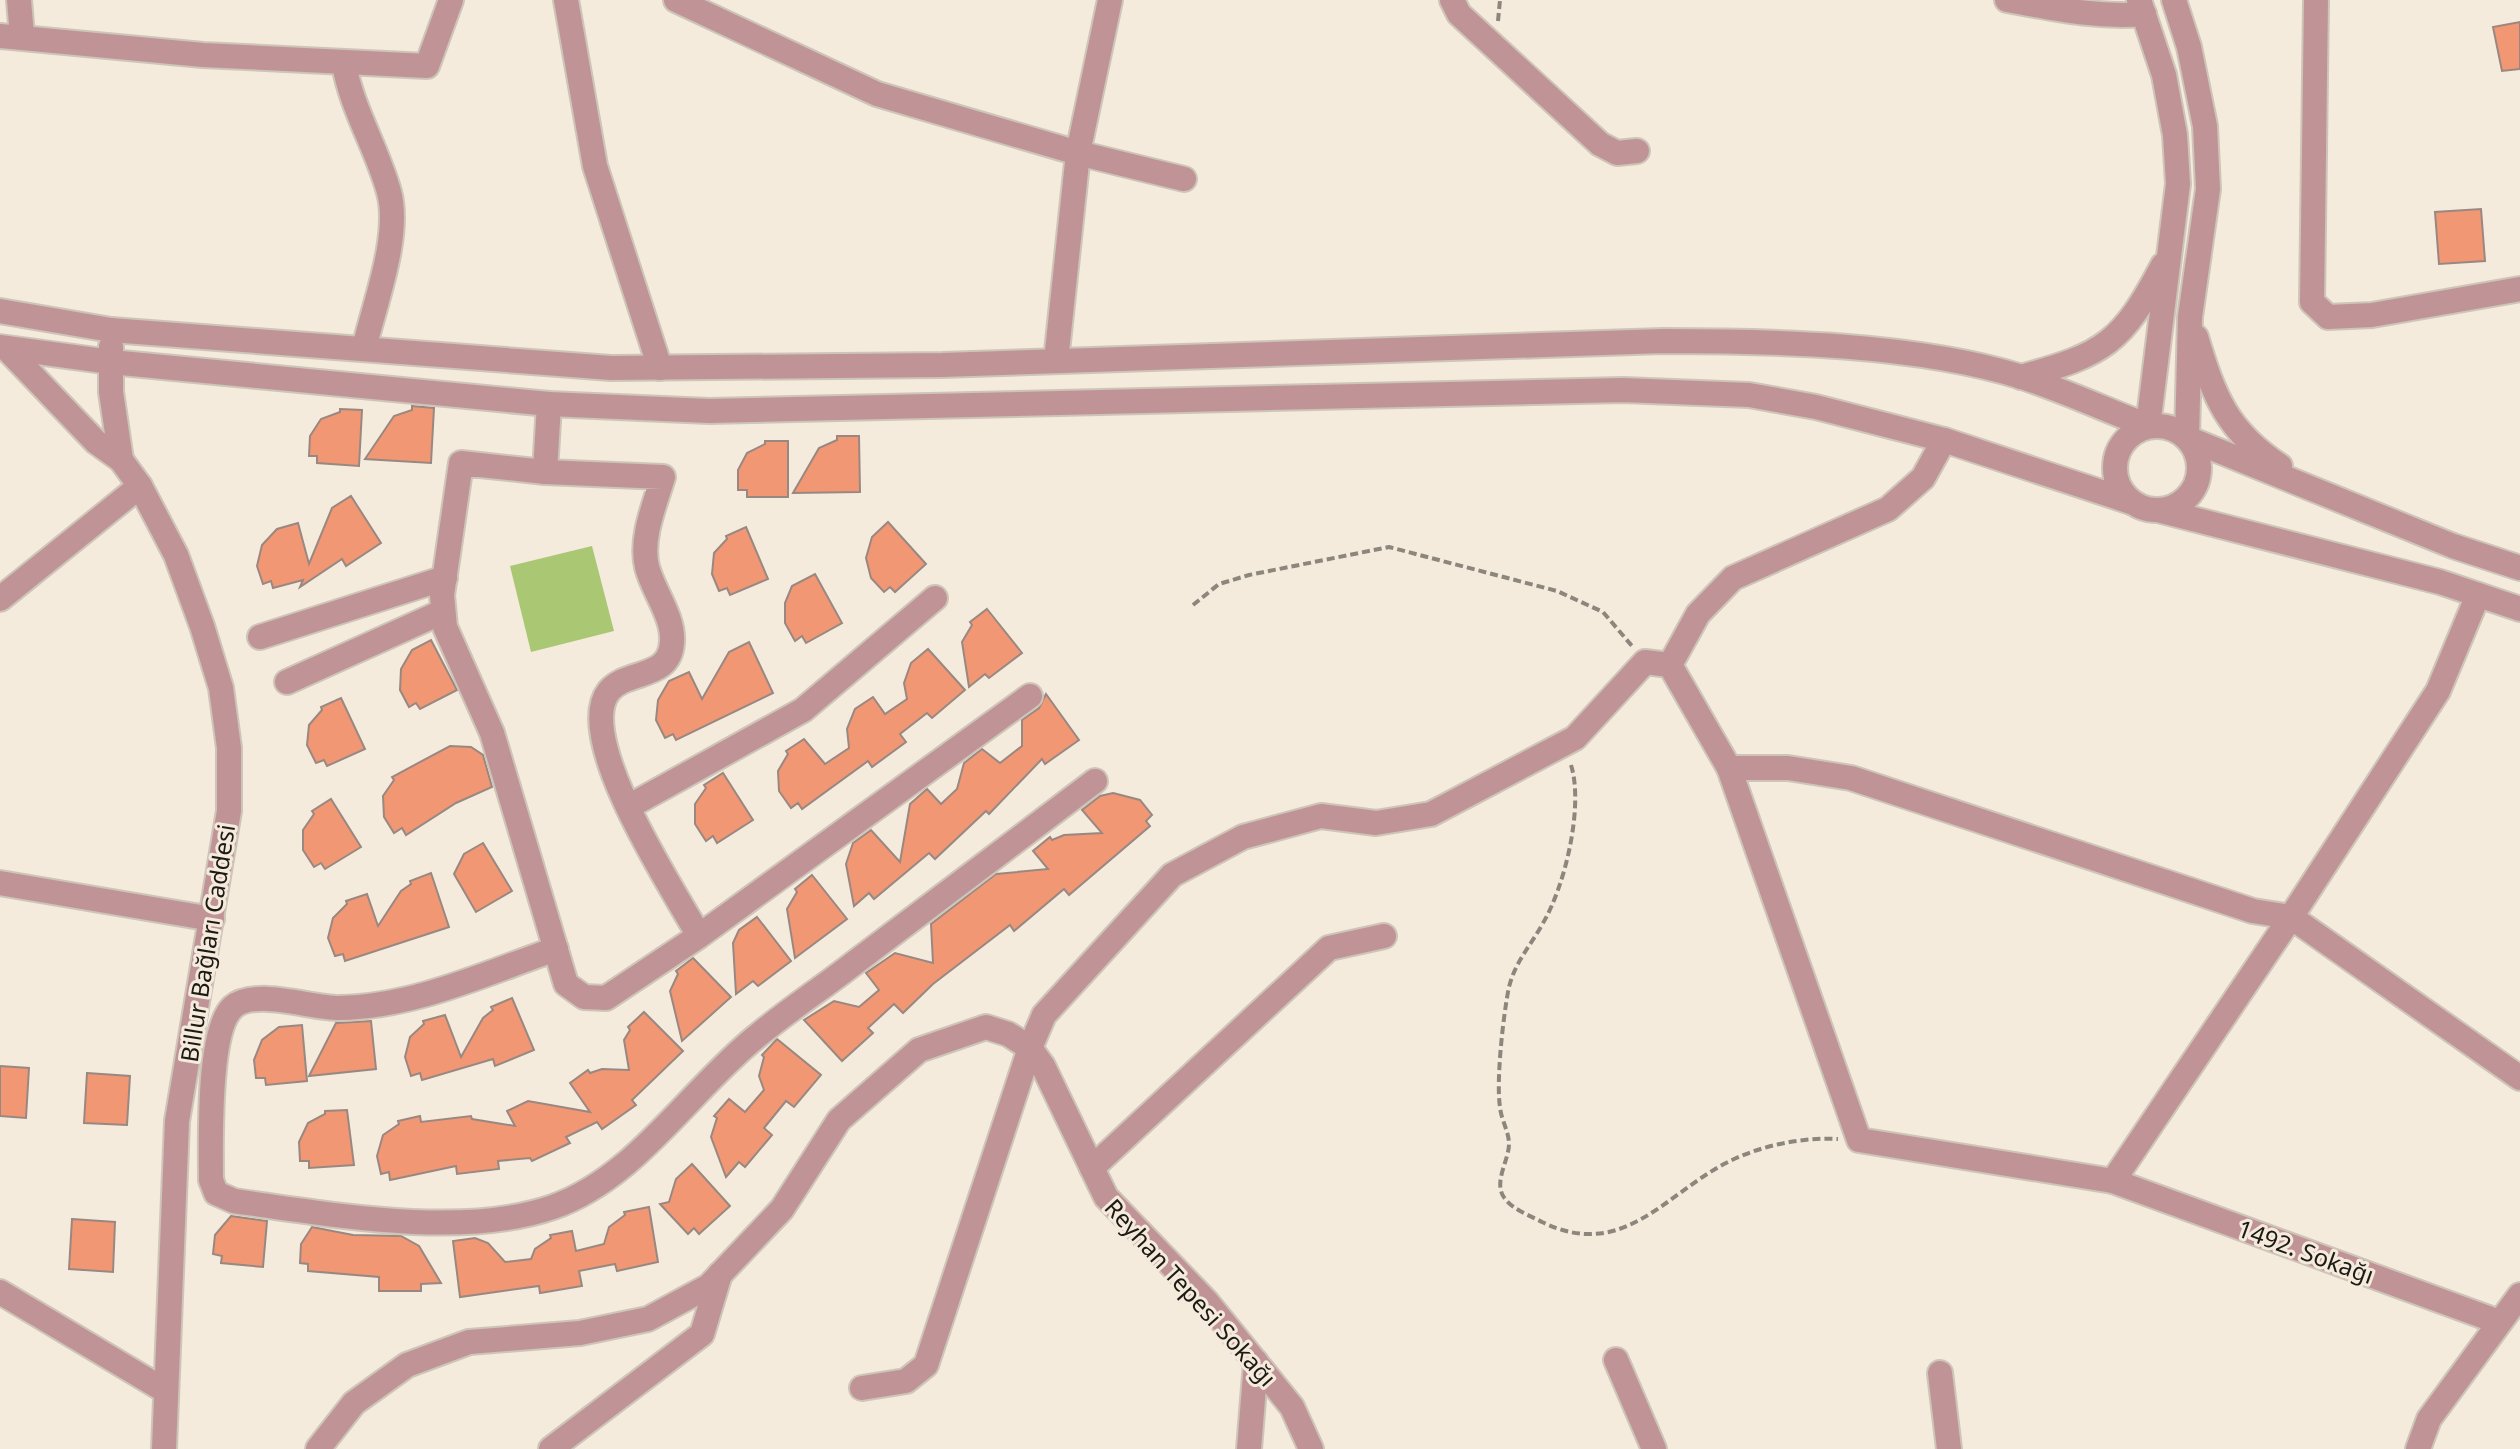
<svg xmlns="http://www.w3.org/2000/svg" width="2520" height="1449" font-family="'Noto Sans',sans-serif">
<rect width="100%" height="100%" fill="#f5ebdd"/>
<!-- green -->
<path fill="#aac773" d="M 592,546 L 614,631 L 531,652 L 510,566 Z"/>
<!-- building -->
<g fill="#f29773" stroke="#998882" stroke-width="2">
<path d="M 2520,22 L 2520,69 L 2502,71 L 2493,27 Z"/>
<path d="M 2481,209 L 2485,261 L 2439,264 L 2435,212 Z"/>
<path d="M 412,406 L 434,408 L 431,463 L 365,459 L 394,416 L 412,410 Z"/>
<path d="M 340,409 L 362,410 L 359,466 L 317,463 L 317,456 L 309,456 L 310,436 L 321,419 L 340,412 Z"/>
<path d="M 837,436 L 859,436 L 860,492 L 793,493 L 819,448 L 837,440 Z"/>
<path d="M 765,441 L 788,441 L 788,497 L 747,497 L 747,490 L 738,490 L 738,470 L 747,453 L 765,444 Z"/>
<path d="M 351,496 L 381,543 L 346,566 L 342,559 L 300,587 L 303,580 L 273,588 L 271,581 L 263,584 L 257,566 L 262,545 L 277,529 L 298,523 L 309,564 L 332,508 Z"/>
<path d="M 888,522 L 926,564 L 895,592 L 890,587 L 884,592 L 871,578 L 866,558 L 872,537 Z"/>
<path d="M 746,527 L 768,579 L 730,595 L 727,588 L 719,591 L 712,574 L 714,553 L 727,539 L 726,536 Z"/>
<path d="M 815,574 L 842,623 L 806,643 L 802,636 L 795,641 L 785,623 L 785,603 L 792,586 Z"/>
<path d="M 987,609 L 1022,653 L 989,678 L 985,674 L 969,687 L 962,642 L 972,625 L 970,622 Z"/>
<path d="M 431,640 L 457,690 L 420,709 L 416,703 L 409,707 L 400,690 L 401,669 L 412,650 Z"/>
<path d="M 749,642 L 773,693 L 676,740 L 673,734 L 665,738 L 656,720 L 658,700 L 669,681 L 689,672 L 702,699 L 729,652 Z"/>
<path d="M 928,649 L 965,690 L 932,718 L 927,713 L 900,734 L 906,742 L 872,767 L 868,761 L 802,809 L 798,803 L 791,808 L 779,791 L 778,771 L 788,754 L 786,751 L 804,739 L 825,764 L 849,748 L 847,729 L 855,709 L 873,697 L 885,714 L 907,699 L 904,683 L 911,663 Z"/>
<path d="M 1046,694 L 1079,740 L 1045,764 L 1042,759 L 989,814 L 986,811 L 935,859 L 929,853 L 874,899 L 869,893 L 854,906 L 846,864 L 853,843 L 871,830 L 900,862 L 910,804 L 927,789 L 941,804 L 957,789 L 964,763 L 982,749 L 1000,763 L 1022,746 L 1022,720 L 1039,708 Z"/>
<path d="M 341,698 L 365,749 L 327,766 L 324,760 L 316,763 L 307,745 L 309,725 L 322,710 L 321,707 Z"/>
<path d="M 450,746 L 471,747 L 483,755 L 492,787 L 456,803 L 406,835 L 402,828 L 394,833 L 384,817 L 383,796 L 394,780 L 392,777 Z"/>
<path d="M 723,773 L 753,820 L 717,843 L 713,836 L 706,841 L 695,824 L 695,804 L 706,788 L 704,785 Z"/>
<path d="M 1113,793 L 1140,800 L 1152,815 L 1146,821 L 1150,826 L 1069,895 L 1064,889 L 1014,931 L 1010,925 L 933,984 L 903,1013 L 894,1004 L 868,1028 L 873,1033 L 842,1061 L 804,1020 L 834,1001 L 859,1007 L 879,990 L 866,973 L 895,953 L 933,963 L 931,924 L 996,874 L 1048,869 L 1033,851 L 1050,837 L 1052,840 L 1064,835 L 1102,833 L 1082,810 L 1100,796 Z"/>
<path d="M 331,799 L 361,847 L 325,869 L 321,863 L 314,867 L 303,850 L 303,830 L 314,814 L 312,811 Z"/>
<path d="M 483,843 L 512,891 L 476,912 L 454,874 L 464,854 Z"/>
<path d="M 431,873 L 449,927 L 345,961 L 343,954 L 335,956 L 328,938 L 333,918 L 347,904 L 346,901 L 367,894 L 378,926 L 401,891 L 411,884 L 410,881 Z"/>
<path d="M 812,875 L 847,919 L 795,958 L 787,909 L 797,892 L 795,889 Z"/>
<path d="M 757,917 L 791,961 L 758,986 L 753,981 L 736,994 L 733,943 L 739,930 Z"/>
<path d="M 693,958 L 731,997 L 682,1041 L 670,991 L 678,974 L 676,971 Z"/>
<path d="M 512,998 L 534,1050 L 495,1066 L 493,1059 L 422,1080 L 420,1073 L 411,1076 L 405,1057 L 410,1037 L 424,1024 L 423,1021 L 445,1015 L 461,1057 L 483,1018 L 493,1010 L 491,1007 Z"/>
<path d="M 644,1012 L 683,1051 L 632,1100 L 636,1105 L 602,1129 L 597,1122 L 566,1137 L 570,1143 L 532,1161 L 530,1158 L 498,1161 L 499,1169 L 457,1174 L 456,1166 L 390,1180 L 389,1172 L 381,1174 L 377,1156 L 383,1135 L 399,1124 L 398,1121 L 420,1116 L 421,1122 L 471,1116 L 472,1119 L 515,1126 L 507,1111 L 528,1101 L 590,1112 L 570,1083 L 588,1070 L 590,1073 L 602,1069 L 629,1070 L 624,1040 L 630,1030 L 628,1027 Z"/>
<path d="M 371,1021 L 376,1069 L 309,1076 L 336,1023 Z"/>
<path d="M 302,1025 L 307,1081 L 266,1085 L 265,1078 L 256,1078 L 254,1060 L 262,1040 L 279,1027 Z"/>
<path d="M 777,1039 L 821,1075 L 794,1107 L 786,1101 L 764,1128 L 772,1135 L 745,1167 L 739,1162 L 726,1177 L 711,1137 L 717,1118 L 714,1116 L 729,1099 L 745,1112 L 764,1090 L 759,1076 L 764,1057 L 762,1055 Z"/>
<path d="M 0,1066 L 29,1068 L 26,1118 L 0,1116 Z"/>
<path d="M 87,1073 L 130,1076 L 127,1125 L 84,1123 Z"/>
<path d="M 347,1110 L 354,1165 L 309,1168 L 309,1161 L 300,1161 L 299,1142 L 308,1123 L 325,1114 L 325,1111 Z"/>
<path d="M 692,1164 L 730,1206 L 699,1234 L 694,1228 L 688,1234 L 660,1204 L 669,1202 L 676,1179 Z"/>
<path d="M 649,1207 L 658,1262 L 617,1271 L 615,1264 L 579,1271 L 582,1286 L 540,1293 L 539,1286 L 460,1297 L 453,1241 L 475,1238 L 488,1243 L 505,1262 L 531,1259 L 535,1249 L 551,1238 L 550,1235 L 572,1231 L 576,1251 L 604,1244 L 609,1227 L 625,1215 L 624,1212 Z"/>
<path d="M 231,1216 L 267,1221 L 263,1267 L 221,1263 L 222,1256 L 213,1254 L 215,1235 Z"/>
<path d="M 72,1219 L 115,1222 L 113,1272 L 69,1269 Z"/>
<path d="M 312,1227 L 353,1235 L 401,1236 L 419,1246 L 441,1283 L 421,1284 L 421,1291 L 379,1291 L 379,1277 L 308,1271 L 308,1264 L 300,1263 L 301,1244 Z"/>
</g>
<g fill="none" stroke-linecap="round" stroke-linejoin="round">
<!-- minor casing -->
<g stroke="#cec5b9" stroke-width="28">
<g id="minor">
<path d="M 19,0 L 22,36"/>
<path d="M 566,0 L 595,166 L 660,368"/>
<path d="M 676,0 L 877,94 L 1078,153 L 1184,179"/>
<path d="M 1452,0 L 1459,14 L 1600,144 L 1617,153 L 1637,151"/>
<path d="M 2007,0 C 2052,8 2097,18 2144,14"/>
<path d="M 2174,0 L 2189,47 L 2205,126 L 2208,189 L 2190,317 L 2187,438 L 2453,546 L 2520,568"/>
<path d="M 2316,0 L 2312,302 L 2328,317 L 2372,315 L 2520,289"/>
<path d="M 0,36 L 203,55 L 427,66 L 451,0"/>
<path d="M 344,64 C 352,110 377,148 389,192 C 401,236 374,305 364,349"/>
<path d="M 0,311 L 111,330 L 611,368 L 942,365 L 1663,341 C 1773,341 1917,344 2022,377 C 2065,391 2106,410 2148,426 L 2178,184 L 2175,135 L 2164,75 L 2139,0"/>
<path d="M 2196,337 C 2214,397 2227,431 2280,466"/>
<path d="M 0,347 L 111,362 L 549,404 L 709,411 L 1623,390 L 1749,395 L 1816,407 L 1944,440 L 2131,502"/>
<path d="M 111,347 L 111,392 L 121,460"/>
<path d="M 7,349 L 96,442 L 121,460 L 140,486 L 176,555 L 202,626 L 221,688 L 229,748 L 229,811 L 177,1121 L 164,1449"/>
<path d="M 1056,361 L 1078,153 L 1110,0"/>
<path d="M 2021,377 C 2105,354 2122,343 2163,265"/>
<circle cx="2157" cy="468" r="42"/>
<path d="M 545,472 L 549,404"/>
<path d="M 2158,510 L 2440,582 L 2520,609"/>
<path d="M 2478,595 L 2438,691 L 2291,917 L 2520,1078"/>
<path d="M 0,599 L 140,486"/>
<path d="M 260,637 L 445,578"/>
<path d="M 1670,665 L 1729,768 L 1859,1140 L 2113,1181 L 2499,1322"/>
<path d="M 287,682 L 442,612"/>
<path d="M 1729,768 L 1788,768 L 1851,778 L 2253,911 L 2291,917"/>
<path d="M 628,807 L 803,710 L 935,598"/>
<path d="M 0,883 L 212,919"/>
<path d="M 699,936 C 675,892 572,737 609,691 C 628,669 670,680 672,642 C 674,617 653,591 647,567 C 640,538 655,504 663,477 L 545,472 L 461,463 L 442,595 L 445,627 L 492,733 L 566,984 L 584,997 L 606,998 L 699,936 L 1030,696"/>
<path d="M 556,949 C 486,973 414,1007 339,1008 C 310,1008 254,988 233,1007 C 207,1030 211,1144 211,1180 L 216,1193 L 234,1201 C 328,1214 461,1239 553,1207 C 636,1178 689,1091 756,1037 C 787,1011 821,989 853,964 C 934,903 1014,842 1095,781"/>
<path d="M 1092,1168 L 1329,948 L 1384,936"/>
<path d="M 2113,1181 L 2291,917"/>
<path d="M 0,1292 L 164,1390"/>
<path d="M 1616,1360 L 1654,1449"/>
<path d="M 1940,1373 L 1949,1449"/>
<path d="M 862,1388 L 906,1381 L 926,1365 L 1030,1048 L 1044,1015 L 1172,875 L 1243,837 L 1321,816 L 1376,823 L 1431,814 L 1575,738 L 1645,662 L 1670,665 L 1698,614 L 1733,578 L 1888,509 L 1923,478 L 1944,440"/>
<path d="M 318,1449 L 354,1403 L 407,1365 L 469,1342 L 580,1333 L 648,1319 L 709,1286 L 782,1209 L 839,1120 L 919,1050 L 986,1027 L 1008,1034 L 1030,1048 L 1043,1066 L 1106,1197 L 1207,1302 L 1292,1407 L 1311,1449"/>
<path d="M 551,1449 L 702,1334 L 720,1274"/>
<path d="M 1249,1449 L 1256,1362"/>
<path d="M 2418,1449 L 2429,1419 L 2520,1295"/>
</g>
</g>
<!-- path -->
<g stroke="#8c867c" stroke-width="4" stroke-dasharray="8 4" stroke-linecap="butt">
<path d="M 1498,21 L 1500,0"/>
<path d="M 1193,605 L 1219,584 L 1249,575 L 1389,547 L 1557,591 L 1603,612 L 1632,646"/>
<path d="M 1571,765 C 1584,806 1565,886 1543,923 C 1530,947 1513,964 1508,992 C 1503,1019 1496,1081 1500,1107 C 1501,1119 1508,1130 1509,1142 C 1510,1160 1491,1184 1506,1200 C 1514,1210 1531,1216 1542,1222 C 1622,1261 1663,1196 1726,1163 C 1759,1146 1800,1137 1838,1139"/>
</g>
<!-- minor -->
<use href="#minor" stroke="#c09496" stroke-width="24"/>
</g>
<g text-anchor="middle" dominant-baseline="central" stroke-width="6" stroke-linejoin="round" paint-order="stroke">
<!-- street labels -->
<g font-size="24" fill="#1d1a14" stroke="#f5ebdd">
<text transform="translate(207 943) rotate(-81)">Billur Bağları Caddesi</text>
<text transform="translate(2306 1251) rotate(20)">1492. Sokağı</text>
<text transform="translate(1191 1292) rotate(48)">Reyhan Tepesi Sokağı</text>
</g>
</g>
</svg>
